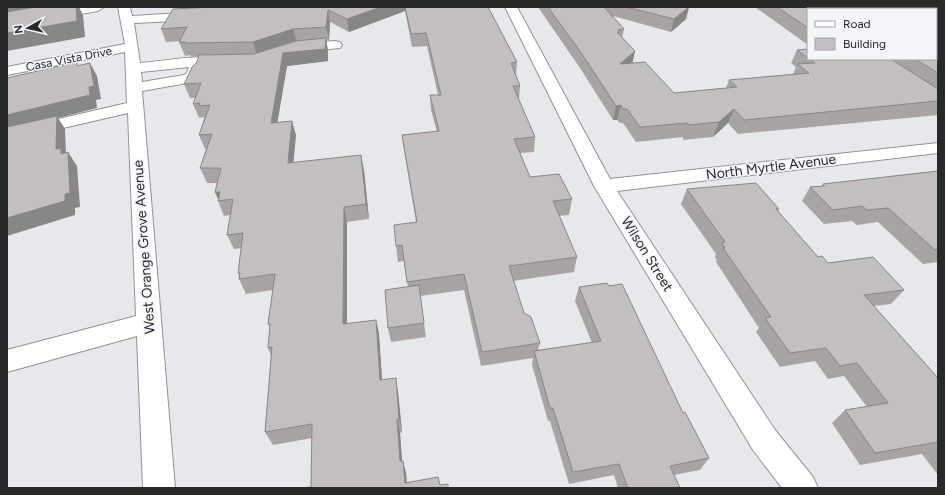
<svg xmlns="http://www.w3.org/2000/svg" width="945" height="495" font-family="Figtree,sans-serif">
<rect width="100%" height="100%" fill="#e7e8ec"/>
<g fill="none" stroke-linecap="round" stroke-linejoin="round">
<!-- minor casing -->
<g stroke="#929397" stroke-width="2">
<g id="minor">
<path d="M 77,7 L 104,7 L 98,11 L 7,27 L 7,19 Z"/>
<path d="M 118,7 L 130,7 L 132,16 L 198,12 L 204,16 L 198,20 L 134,23 L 140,63 C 166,61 208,53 233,59 L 235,62 L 233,65 L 203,66 L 201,75 L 193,82 L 142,91 L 175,488 L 143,488 L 137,336 L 7,372 L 7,350 L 136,316 L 128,113 L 7,141 L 7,131 L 127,103 L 125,52 L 7,75 L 7,67 L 125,44 ZM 189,67 L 187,73 L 184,75 L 142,82 L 141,72 Z"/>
<path d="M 505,7 L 517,7 L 610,179 L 938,143 L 938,153 L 617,191 L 775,430 L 813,477 L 818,488 L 782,488 L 753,450 L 594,186 Z"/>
<path d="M 335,41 L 340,42 L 342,45 L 340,48 L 298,52 L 293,51 L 291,48 L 293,45 L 298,44 Z"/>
</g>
</g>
<!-- minor -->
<use href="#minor" fill="#fff" fill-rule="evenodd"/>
</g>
<!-- wall -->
<g fill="#a8a4a6">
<path d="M 181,7 L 488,7 L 517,62 L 516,75 L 520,86 L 519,100 L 535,137 L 534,152 L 520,153 L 530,177 L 572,199 L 569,215 L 559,216 L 577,257 L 574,272 L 513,281 L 524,313 L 540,343 L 538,350 L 592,343 L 575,301 L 579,287 L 683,413 L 709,458 L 700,470 L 674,475 L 680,488 L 618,488 L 614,475 L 569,484 L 550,421 L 548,421 L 532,365 L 533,358 L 481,366 L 464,290 L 420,296 L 426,337 L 391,342 L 388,328 L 408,287 L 404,261 L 398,262 L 396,246 L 416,222 L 404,150 L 402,135 L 437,132 L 431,110 L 430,95 L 438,95 L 427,46 L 412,47 L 405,11 L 349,32 L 330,22 L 329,40 L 326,40 L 328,51 L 328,61 L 287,66 L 277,122 L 296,135 L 293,162 L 364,170 L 369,219 L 347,222 L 347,324 L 376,320 L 379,334 L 382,380 L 398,392 L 402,432 L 400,433 L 402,461 L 406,473 L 407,483 L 440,485 L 448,488 L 311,487 L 312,438 L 273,445 L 265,432 L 271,355 L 268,348 L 270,327 L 268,324 L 273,290 L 246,294 L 239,279 L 239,276 L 238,273 L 241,248 L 234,249 L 227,235 L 231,215 L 224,216 L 218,201 L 218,199 L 215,192 L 217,183 L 207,183 L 200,168 L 206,149 L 205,149 L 199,135 L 204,119 L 204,117 L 199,118 L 193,104 L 195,98 L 190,98 L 184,84 L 197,62 L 199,56 L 191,57 L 190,55 L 185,56 L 179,42 L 180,41 L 166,42 L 161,29 L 182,9 Z"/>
<path d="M 538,7 L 689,7 L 686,19 L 671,32 L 613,16 L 624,29 L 622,38 L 635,51 L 632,63 L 674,93 L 726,88 L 729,80 L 793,74 L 796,67 L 791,63 L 797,50 L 808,49 L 808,59 L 936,59 L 808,9 L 808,45 L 755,7 L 938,7 L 938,115 L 738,134 L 728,123 L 713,137 L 683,140 L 683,137 L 636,142 L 623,123 L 620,123 L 617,120 L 613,120 L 580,68 Z"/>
<path d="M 938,171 L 938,262 L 923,264 L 878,222 L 857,225 L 852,221 L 824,224 L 802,201 L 810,187 L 822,186 L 823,184 Z"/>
<path d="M 687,189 L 779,209 L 778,211 L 818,257 L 828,263 L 904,290 L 891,304 L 874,306 L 938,378 L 938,475 L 922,454 L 860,465 L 832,423 L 845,410 L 867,407 L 844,376 L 828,379 L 815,361 L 780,367 L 756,332 L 759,328 L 716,262 L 717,260 L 715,257 L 716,254 L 681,204 Z"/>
</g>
<!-- shaded-wall -->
<g fill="#888687">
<path d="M 7,7 L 73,7 L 7,17 Z"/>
<path d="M 76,7 L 79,7 L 83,15 L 85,37 L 7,51 L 7,33 Z"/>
<path d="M 381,7 L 405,7 L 405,11 L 349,32 L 347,19 Z"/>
<path d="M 689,7 L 686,19 L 671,32 L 674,19 Z"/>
<path d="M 328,10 L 330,22 L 329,40 L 326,27 Z"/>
<path d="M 293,29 L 297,43 L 257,56 L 253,42 Z"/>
<path d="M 326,38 L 328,51 L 328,61 L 287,66 L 275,137 L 271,123 L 283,53 Z"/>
<path d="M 635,51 L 632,65 L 620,64 Z"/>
<path d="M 90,63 L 97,76 L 101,99 L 96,100 L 97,108 L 58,118 L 65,129 L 66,155 L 68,152 L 77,166 L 80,207 L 75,208 L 75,215 L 7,236 L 7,115 L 89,87 Z"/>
<path d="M 621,105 L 617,120 L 613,120 L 616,106 Z"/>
<path d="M 734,109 L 728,123 L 713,137 L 719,122 Z"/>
<path d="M 292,121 L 296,135 L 292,177 L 288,163 Z"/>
<path d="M 361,155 L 364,170 L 369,219 L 366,204 Z"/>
<path d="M 215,192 L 220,192 L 219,201 Z"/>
<path d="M 344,207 L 347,222 L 347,339 L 343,324 Z"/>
<path d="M 376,320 L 379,334 L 383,394 L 380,380 Z"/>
<path d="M 396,378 L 398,392 L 402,432 L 399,419 Z"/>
<path d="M 397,419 L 400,433 L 403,473 L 400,461 Z"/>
<path d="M 403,461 L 406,473 L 407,488 L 405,483 Z"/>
</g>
<!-- building -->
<g fill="#c3bfc1" stroke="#888687">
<path d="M 35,7 L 76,7 L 77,21 L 7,33 L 7,12 Z"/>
<path d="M 214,7 L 381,7 L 347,19 L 328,10 L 326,27 L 293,29 L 253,42 L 185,43 L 186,42 L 179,42 L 187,27 L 161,29 L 173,9 Z"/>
<path d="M 405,7 L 488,7 L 517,62 L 511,63 L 520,86 L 513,86 L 535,137 L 514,139 L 530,177 L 559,174 L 572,199 L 553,201 L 577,257 L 509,266 L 524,313 L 531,317 L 540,343 L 482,352 L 464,274 L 407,282 L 402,245 L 396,246 L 394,225 L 417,222 L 402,135 L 439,131 L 430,95 L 441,95 L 426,33 L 411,34 Z"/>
<path d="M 548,7 L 604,7 L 624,29 L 618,30 L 620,32 L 617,32 L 635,51 L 620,64 L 645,62 L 674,93 L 737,87 L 729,80 L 809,73 L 797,64 L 815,63 L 810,59 L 891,59 L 938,89 L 938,101 L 744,120 L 734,109 L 719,122 L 688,125 L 688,123 L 640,127 L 627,109 L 623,109 L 621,105 L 616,106 L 582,54 Z"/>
<path d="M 626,7 L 689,7 L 674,19 Z"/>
<path d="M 777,7 L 938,7 L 938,73 L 915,59 L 936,59 L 936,9 L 808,9 L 808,28 Z"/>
<path d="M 326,38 L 325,49 L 283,53 L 271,123 L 292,121 L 288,163 L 361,155 L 366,204 L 344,207 L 343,324 L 376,320 L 380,380 L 396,378 L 399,419 L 397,419 L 400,461 L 403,461 L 405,483 L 438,477 L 440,485 L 448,484 L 448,488 L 303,488 L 311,487 L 312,424 L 265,432 L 272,347 L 268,348 L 270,324 L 268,324 L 275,274 L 239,279 L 240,273 L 238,273 L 243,233 L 227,235 L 233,199 L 218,201 L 220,192 L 215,192 L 221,168 L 200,168 L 212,134 L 199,135 L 210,105 L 199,106 L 200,103 L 193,104 L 201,83 L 184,84 L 192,67 L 197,62 L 199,55 L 254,54 L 296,41 Z"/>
<path d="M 808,49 L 808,58 L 797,50 Z"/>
<path d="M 77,62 L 77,66 L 90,63 L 94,86 L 89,87 L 90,95 L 7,115 L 7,78 Z"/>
<path d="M 57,116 L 56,149 L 61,148 L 61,154 L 68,152 L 70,193 L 65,194 L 65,201 L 7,218 L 7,127 Z"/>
<path d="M 938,171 L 938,249 L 935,250 L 888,208 L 867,210 L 862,206 L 833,210 L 810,187 L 824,186 L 823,184 Z"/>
<path d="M 756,183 L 779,209 L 776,209 L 818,257 L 822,256 L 828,263 L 873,257 L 904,290 L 864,295 L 938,378 L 938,442 L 875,453 L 845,410 L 888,403 L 857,363 L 840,366 L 826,348 L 790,353 L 765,318 L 771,317 L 723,248 L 725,248 L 722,243 L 725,242 L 687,189 Z"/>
<path d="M 607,283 L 609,286 L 622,284 L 683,413 L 685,412 L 709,458 L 670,466 L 680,488 L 628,488 L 619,464 L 573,472 L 553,408 L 550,408 L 534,351 L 601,341 L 579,287 Z"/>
<path d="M 419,285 L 424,323 L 388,328 L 385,290 Z"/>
</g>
<g text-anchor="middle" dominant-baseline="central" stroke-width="3" stroke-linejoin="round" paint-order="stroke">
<!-- far-street labels -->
<g font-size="12" fill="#28292b" stroke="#f4f6fa">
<text transform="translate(69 59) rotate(-11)">Casa Vista Drive</text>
</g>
<!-- street labels -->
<g font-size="14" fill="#28292b" stroke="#f4f6fa">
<text transform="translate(771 167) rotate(-7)">North Myrtle Avenue</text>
<text transform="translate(144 247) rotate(-94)">West Orange Grove Avenue</text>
<text transform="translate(647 254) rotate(58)">Wilson Street</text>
</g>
</g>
<!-- border -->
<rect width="945" height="495" fill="none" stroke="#28292b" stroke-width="16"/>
<!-- legend -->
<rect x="807" y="8" width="130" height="52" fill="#f4f6fa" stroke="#a2a4a7"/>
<rect x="815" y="21" width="20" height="6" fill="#ffffff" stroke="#a2a4a7"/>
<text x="843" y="28" font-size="12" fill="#28292b">Road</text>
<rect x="815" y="38" width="20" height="12" fill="#c3bfc1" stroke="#a2a4a7"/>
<text x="843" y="48" font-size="12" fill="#28292b">Building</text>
<!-- north arrow -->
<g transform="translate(28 28) rotate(262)" stroke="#f4f6fa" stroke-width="3" paint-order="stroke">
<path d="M0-3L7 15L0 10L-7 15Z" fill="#28292b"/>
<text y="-6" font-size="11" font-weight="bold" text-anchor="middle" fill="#28292b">N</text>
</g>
</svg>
